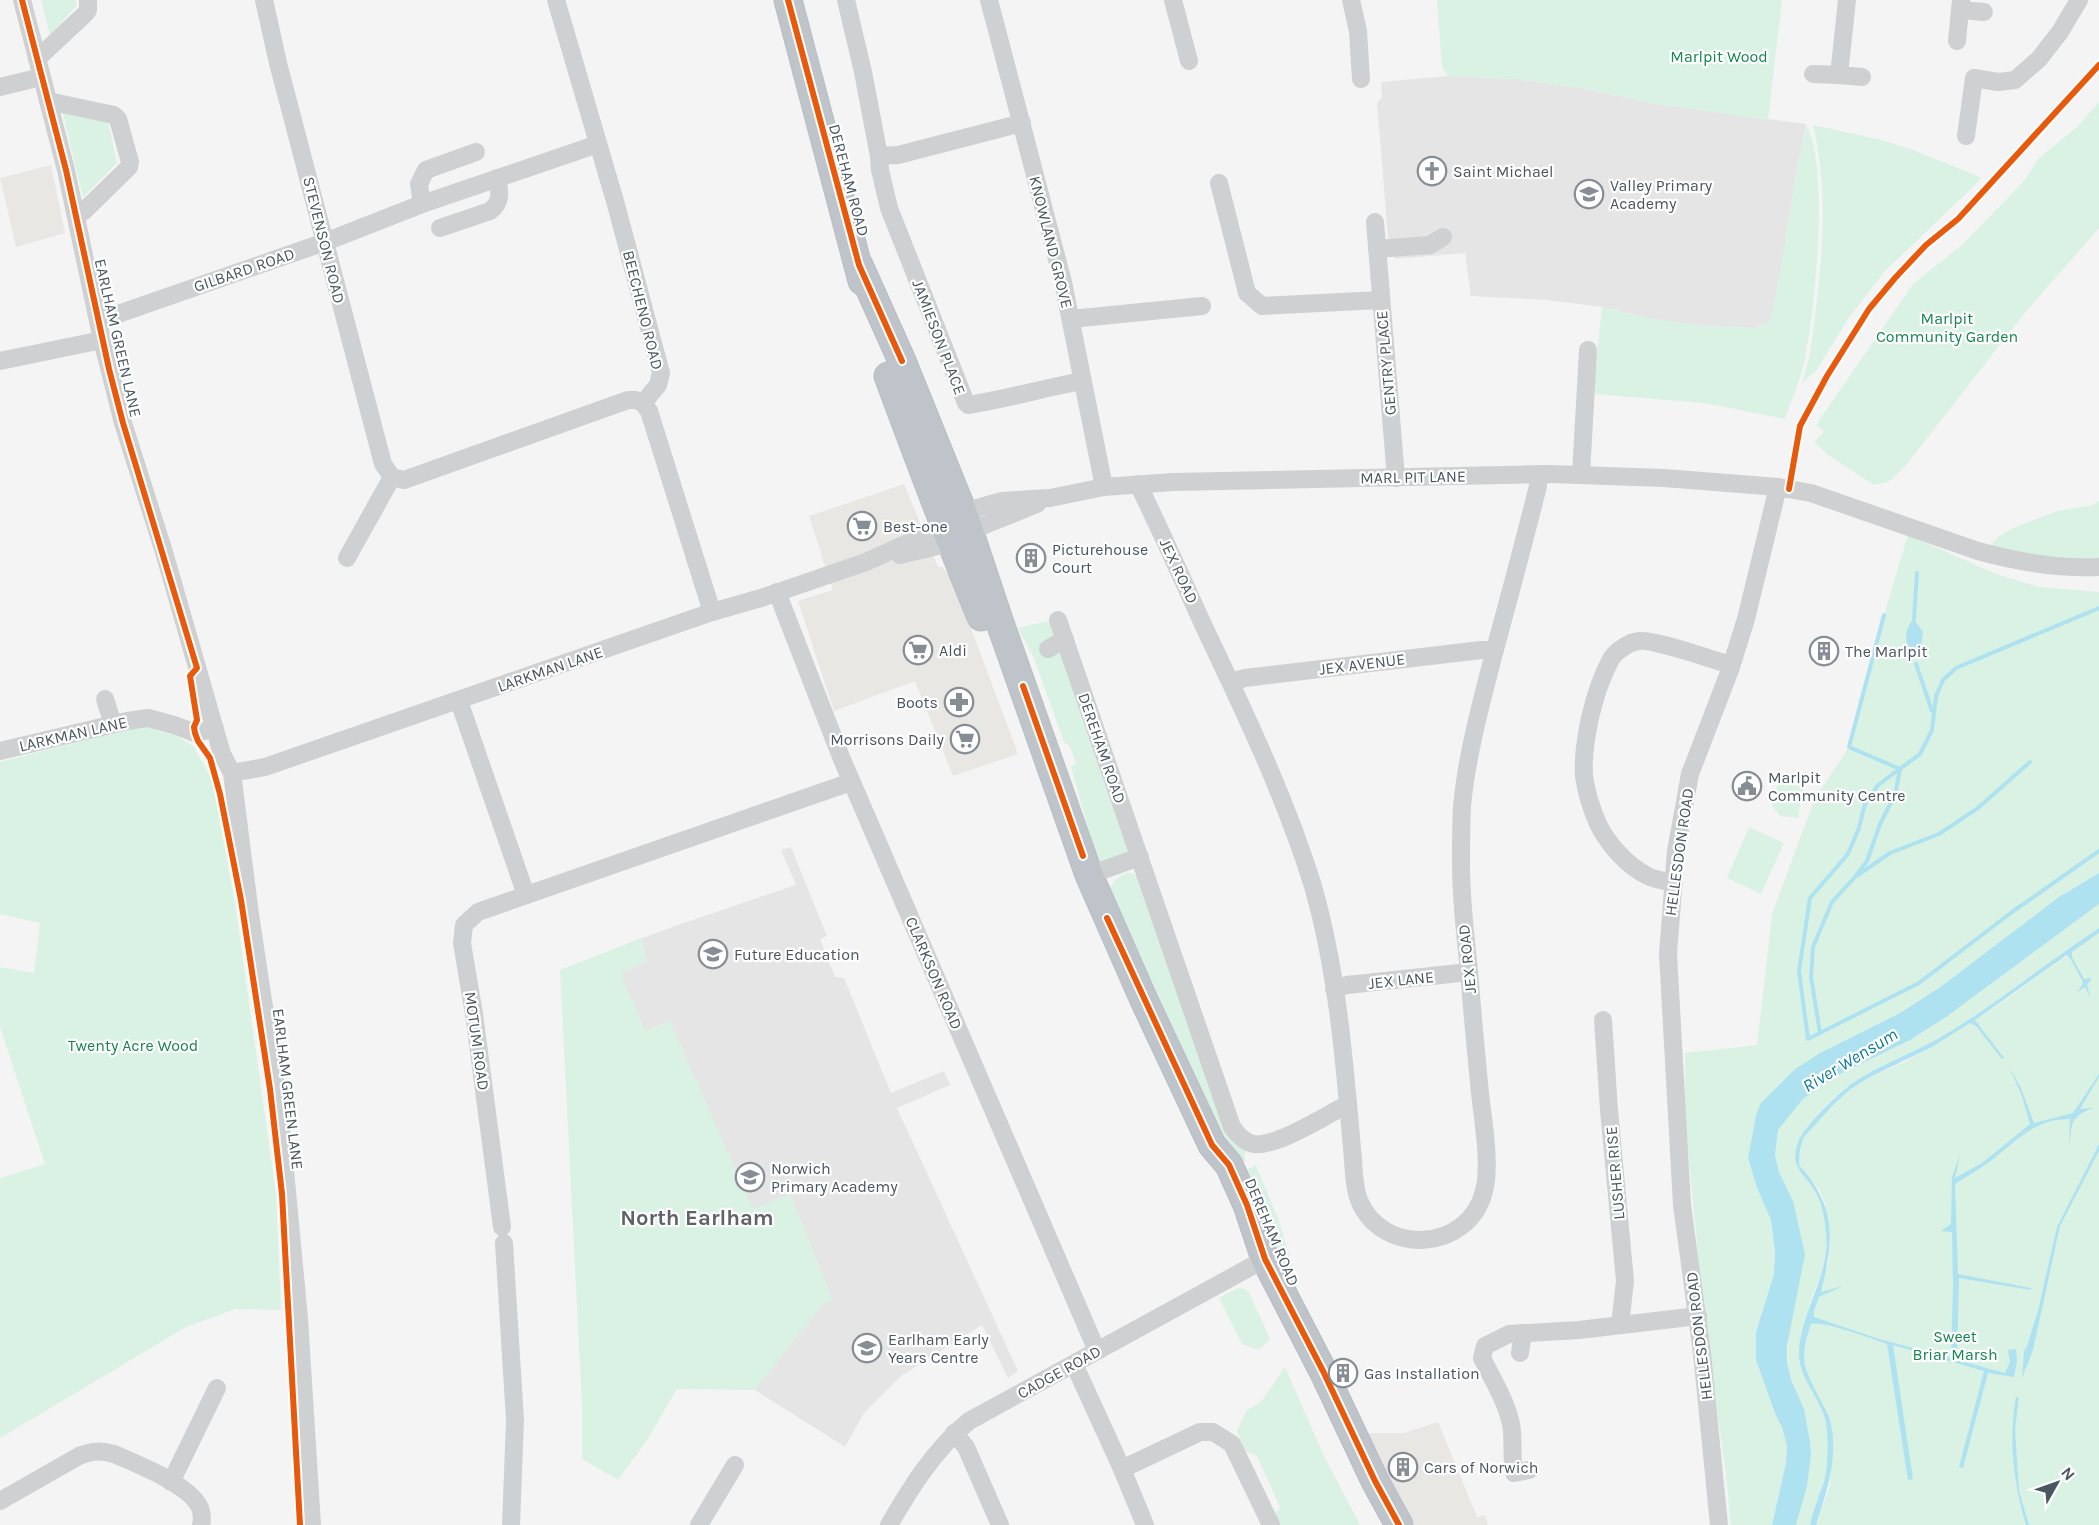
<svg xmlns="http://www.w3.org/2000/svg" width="2099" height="1525" font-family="Karla,sans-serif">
<rect width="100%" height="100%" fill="#f4f4f4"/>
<!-- commercial -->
<g fill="#e8e7e3">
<path d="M 51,165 L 65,233 L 16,247 L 0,178 Z"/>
<path d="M 904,484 L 938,567 L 942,567 L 952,578 L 1018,754 L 953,776 L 915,681 L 834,711 L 798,601 L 833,590 L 809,516 Z"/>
<path d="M 1438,1422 L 1477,1517 L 1485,1515 L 1488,1525 L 1412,1525 L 1368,1433 L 1404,1433 Z"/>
</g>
<!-- education -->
<g fill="#e6e5e6">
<path d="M 1448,76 L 1517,79 L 1581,88 L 1657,104 L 1806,124 L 1797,169 L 1779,282 L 1770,321 L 1755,328 L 1703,326 L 1650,319 L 1602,307 L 1548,300 L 1471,296 L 1465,253 L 1395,259 L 1394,243 L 1388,237 L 1377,103 L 1382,97 L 1381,82 Z"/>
<path d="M 791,847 L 827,936 L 820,939 L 835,977 L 844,978 L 891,1093 L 944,1071 L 950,1085 L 897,1108 L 1018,1371 L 1008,1378 L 982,1325 L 901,1376 L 864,1413 L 845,1447 L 755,1390 L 684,1388 L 597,1399 L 560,970 L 669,928 L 796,885 L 781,850 Z"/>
</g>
<!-- green -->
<g fill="#d9f2e3">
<path d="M 41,0 L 76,0 L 77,5 L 50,35 Z"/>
<path d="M 1437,0 L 1782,0 L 1768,120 L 1657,104 L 1581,88 L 1517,79 L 1448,76 L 1442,67 Z"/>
<path d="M 2099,102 L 2099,228 L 2023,315 L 1907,464 L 1890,481 L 1874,485 L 1828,455 L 1814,442 L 1824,432 L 1816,425 L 1913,284 L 1962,245 L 2024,181 L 2039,158 L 2077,127 Z"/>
<path d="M 62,110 L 107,118 L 117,163 L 83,197 Z"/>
<path d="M 1806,124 C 1830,168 1815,308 1805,358 C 1801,378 1792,399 1785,419 L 1705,403 L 1593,394 L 1602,307 L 1636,316 L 1703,326 L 1755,328 L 1770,321 C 1785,256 1792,190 1806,124 Z"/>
<path d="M 1813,125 L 1881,140 L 1913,150 L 1982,178 L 1884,272 L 1848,319 L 1816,371 L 1802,383 C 1810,361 1812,339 1815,316 C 1823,251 1828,189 1813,125 Z"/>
<path d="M 2099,501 L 2099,558 L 2048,560 L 1989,547 L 1998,537 L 2013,528 L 2058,511 L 2092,505 Z"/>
<path d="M 1908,535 L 1996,574 L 2039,587 L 2099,592 L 2099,873 L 2059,897 L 1939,988 L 1900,1013 L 1820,1053 L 1795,1069 L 1776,1087 L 1756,1115 L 1748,1158 L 1757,1188 L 1771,1220 L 1775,1252 L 1774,1274 L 1756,1332 L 1756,1360 L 1776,1416 L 1782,1427 L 1787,1446 L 1786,1463 L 1772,1525 L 1731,1525 L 1725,1466 L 1705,1329 L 1685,1118 L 1685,1053 L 1757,1045 L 1772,914 L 1815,798 L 1849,747 L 1884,615 Z"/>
<path d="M 1053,620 L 1055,652 L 1060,653 L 1129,855 L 1100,863 L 1096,857 L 1071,766 L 1076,764 L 1070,746 L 1064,742 L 1034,658 L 1018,628 Z"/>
<path d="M 150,728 L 177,736 L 194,747 L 212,780 L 235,903 L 276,1194 L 281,1310 L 236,1309 L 186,1327 L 0,1438 L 0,1178 L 45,1164 L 0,1027 L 0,967 L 34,973 L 40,923 L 0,914 L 0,762 L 130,729 Z"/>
<path d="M 1778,782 L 1803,787 L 1798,818 L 1780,816 L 1772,806 Z"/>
<path d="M 1749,827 L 1784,843 L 1761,894 L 1727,878 Z"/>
<path d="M 1128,873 L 1135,874 L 1141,879 L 1245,1147 L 1245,1161 L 1239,1162 L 1234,1159 L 1109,893 C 1112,880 1117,877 1128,873 Z"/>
<path d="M 2099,904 L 2099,928 C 2047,962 1999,1002 1946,1034 C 1915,1053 1879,1064 1850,1085 C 1835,1096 1800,1128 1797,1146 C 1792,1175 1808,1174 1818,1197 C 1826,1214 1828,1237 1826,1255 C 1824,1272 1815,1287 1810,1303 C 1807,1313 1806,1323 1803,1334 C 1802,1339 1800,1346 1800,1351 C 1800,1377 1819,1395 1825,1419 C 1829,1434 1828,1467 1824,1482 C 1819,1496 1813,1510 1810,1525 L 1796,1525 C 1803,1498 1811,1471 1810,1442 L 1787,1363 L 1789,1333 L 1797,1295 L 1793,1201 L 1779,1172 L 1775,1155 L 1778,1130 L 1803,1099 L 1842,1073 L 1910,1040 L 1946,1017 Z"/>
<path d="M 2099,933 L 2099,1525 L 1816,1525 L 1830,1485 L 1829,1417 L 1808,1377 L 1802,1357 L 1814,1311 L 1829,1261 L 1830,1244 L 1825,1204 L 1820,1191 L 1799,1165 L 1800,1149 L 1804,1137 L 1835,1103 L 1851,1089 L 1868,1078 L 1907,1061 L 1996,1006 Z"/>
<path d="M 642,938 L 647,961 L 621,974 L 645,1031 L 670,1021 L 753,1209 L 790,1194 L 833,1300 L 823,1304 L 755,1390 L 677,1389 L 646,1442 L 618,1480 L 582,1459 L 582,1407 L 560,970 Z"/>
<path d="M 1256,1165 L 1279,1221 L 1298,1285 L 1293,1287 L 1262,1222 L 1243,1174 L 1246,1170 Z"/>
<path d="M 1238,1288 L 1245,1289 L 1249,1293 L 1270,1339 L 1259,1350 L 1242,1344 L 1219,1298 Z"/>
<path d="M 1285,1367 L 1324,1456 L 1360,1525 L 1278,1525 L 1274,1516 L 1280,1507 L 1257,1456 L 1245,1451 L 1237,1431 L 1246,1411 L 1261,1402 Z"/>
</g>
<!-- water -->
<g fill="#aee2f0">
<path d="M 1914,619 L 1923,632 L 1921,646 L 1914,654 L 1908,651 C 1906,638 1904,629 1914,619 Z"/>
<path d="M 2099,873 L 2099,904 L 1946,1017 L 1910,1040 L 1842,1073 L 1803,1099 L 1778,1130 L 1775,1155 L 1779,1172 L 1793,1201 L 1805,1254 L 1787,1346 L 1787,1363 L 1792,1382 L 1804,1409 L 1810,1442 L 1811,1455 L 1807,1486 L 1796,1525 L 1772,1525 L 1786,1463 L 1787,1446 L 1782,1427 L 1776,1416 L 1756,1360 L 1756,1332 L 1774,1274 L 1775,1252 L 1771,1220 L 1757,1188 L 1748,1158 L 1756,1115 L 1761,1103 L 1795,1069 L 1820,1053 L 1900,1013 L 1939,988 L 2059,897 Z"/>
<path d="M 2099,928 L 2099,933 L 2072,952 L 2072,957 L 2084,979 L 2092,978 L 2087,985 L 2091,999 L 2085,987 L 2077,992 L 2083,984 L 2082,980 L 2070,958 L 2066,955 L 2064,957 L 1975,1020 L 2004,1058 L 2002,1059 L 1976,1026 L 1970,1023 L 1932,1047 L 1868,1078 L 1851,1089 L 1835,1103 L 1804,1137 L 1800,1149 L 1799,1165 C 1837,1207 1834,1240 1821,1292 L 1843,1286 L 1819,1297 L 1814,1311 L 1814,1317 L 1879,1339 L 1951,1358 L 1953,1285 L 1952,1232 L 1941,1231 L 1951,1224 L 1952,1177 L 1960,1155 L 1955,1178 L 1982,1163 L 2030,1124 L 2022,1096 L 2009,1067 L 2021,1088 L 2034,1123 L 2073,1113 L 2099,1074 L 2099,1077 L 2080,1109 L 2093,1108 C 2068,1118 2073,1123 2069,1147 L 2070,1119 C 2036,1118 2016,1141 1992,1160 C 1980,1169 1967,1176 1955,1184 L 1958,1274 L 2031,1288 L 2031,1290 L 1959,1278 L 1957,1360 L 2005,1373 L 2010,1362 L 2008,1350 L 2016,1349 L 2017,1361 L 2014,1377 L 1988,1373 L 1963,1468 L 1959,1467 L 1984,1371 L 1893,1345 L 1913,1479 L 1908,1480 L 1887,1344 C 1873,1339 1822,1320 1811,1324 C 1799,1360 1803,1366 1820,1399 C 1823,1406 1828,1413 1830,1420 C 1839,1456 1827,1491 1816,1525 L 1810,1525 C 1813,1510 1819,1496 1824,1482 C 1828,1467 1829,1434 1825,1419 C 1819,1396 1798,1377 1799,1352 C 1801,1310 1831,1274 1826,1233 C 1825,1221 1823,1208 1818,1197 C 1808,1174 1788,1171 1798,1142 C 1803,1127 1837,1095 1850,1085 C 1879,1064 1915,1053 1946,1034 C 1999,1002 2047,962 2099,928 Z"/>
<path d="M 2099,1144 L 2099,1151 L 2060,1226 L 2033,1350 L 2022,1378 L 2024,1351 L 2027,1346 L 2038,1311 L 2057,1227 Z"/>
<path d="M 2016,1397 L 2019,1397 L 2015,1430 L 2019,1491 L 2029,1525 L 2026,1525 C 2014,1484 2008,1439 2016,1397 Z"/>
</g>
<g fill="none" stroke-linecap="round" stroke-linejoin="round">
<!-- stream -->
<g stroke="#aee2f0" stroke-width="4">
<path d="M 2099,608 L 1956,668 L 1943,680 L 1936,696 L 1932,730 L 1920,754 L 1878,785 L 1865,804 L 1859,828 L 1848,854 L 1810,898 L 1799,971 L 1808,1039 L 1919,983 L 2012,912 L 2099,851"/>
<path d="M 1914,619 L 1917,573"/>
<path d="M 1916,664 L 1932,711"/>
<path d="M 1858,875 L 1890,853 L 1939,834 L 1978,808 L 2030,762"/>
<path d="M 1820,1033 L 1811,977 L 1813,947 L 1832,902 L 1855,877 L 1867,861 L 1880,824 L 1895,795 L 1900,769 L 1849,747 L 1884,615"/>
</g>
<!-- highway casing -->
<g stroke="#b9bec3" stroke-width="29">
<g id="highway">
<path d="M 788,0 L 862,281"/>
<path d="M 859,265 L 902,361 L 963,512 L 1000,623 L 1089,875 L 1143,998 L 1212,1145 L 1229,1165 L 1247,1205 L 1265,1259 L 1323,1371 L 1375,1481 L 1399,1525"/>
<path d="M 888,376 C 918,457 948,537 981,617"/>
</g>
</g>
<!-- minor -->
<g stroke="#ced0d2" stroke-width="18">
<path d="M 22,0 L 66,170 L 102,340 L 123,423 L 164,552 L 222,754 L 232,773 L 250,914 L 279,1107 L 299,1318 L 312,1525"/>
<path d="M 264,0 L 278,63 L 383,464 L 392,477 L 404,480 L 628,400 L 636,400 L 643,403"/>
<path d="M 556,0 L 615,201 L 661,373 L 658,385 L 643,403 L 649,411 L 712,612"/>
<path d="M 846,0 L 863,72 L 879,156 L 880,170 L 889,208 L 966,403 L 968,405 C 1007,399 1044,388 1082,381"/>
<path d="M 989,0 L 1063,282 L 1104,487"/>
<path d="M 1173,0 L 1189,61"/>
<path d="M 1351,0 L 1358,31 L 1361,79"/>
<path d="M 1847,0 L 1839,75 L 1862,77"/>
<path d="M 1960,10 L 1984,12"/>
<path d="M 1957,41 L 1961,0"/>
<path d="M 37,59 L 85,14 L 88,10 L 88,0"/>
<path d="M 1813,74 L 1839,75"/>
<path d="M 0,87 L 41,77"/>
<path d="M 48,101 L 114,115 L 118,119 L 130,162 L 129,167 L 124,172 L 84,211 L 76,214"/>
<path d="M 1966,136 L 1974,78 L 1998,82 L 2015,80 L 2039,59 L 2060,32 L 2079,0"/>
<path d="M 879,156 L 898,155 L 1022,123"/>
<path d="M 1219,183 L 1247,293 L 1262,306 L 1381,300"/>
<path d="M 422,204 L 419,184 L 426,170 L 476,152"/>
<path d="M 1375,222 L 1396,478"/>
<path d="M 440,228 L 490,211 C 502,202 500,192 497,178"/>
<path d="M 1377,249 L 1430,245 L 1443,237"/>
<path d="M 1071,319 L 1202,306"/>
<path d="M 98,321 L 325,242 L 422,204 L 598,144"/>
<path d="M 0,361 L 102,340"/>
<path d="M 1581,474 L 1588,350"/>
<path d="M 1138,484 C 1162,533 1184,583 1207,633 C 1246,715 1285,797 1312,883 C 1338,971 1345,1069 1353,1160 C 1354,1173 1354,1188 1359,1200 C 1382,1257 1469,1252 1484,1191 C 1491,1165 1483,1121 1480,1093 C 1476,1052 1472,1011 1469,970 C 1465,935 1461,899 1461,864 C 1461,845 1461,825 1462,806 C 1467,754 1481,704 1494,653 C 1509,598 1524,542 1538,486 L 1538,474"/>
<path d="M 900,555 L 950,543 L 970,531 L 1037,504"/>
<path d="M 347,558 L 392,477"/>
<path d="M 777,592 L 841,757 L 1097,1351"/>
<path d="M 1058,620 L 1232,1127 C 1237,1134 1244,1142 1253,1144 C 1275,1148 1327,1115 1348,1104"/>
<path d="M 1048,649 L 1065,639"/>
<path d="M 1231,682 L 1245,678 L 1481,650 L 1495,650"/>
<path d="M 105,699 L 113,724"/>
<path d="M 459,701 L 526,895"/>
<path d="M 0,751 L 127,721 L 148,718 L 174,725 L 195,733 L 215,729"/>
<path d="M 232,773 L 265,767 L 712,612 L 761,598 L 866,562 L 932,532 L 963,512 L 1002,501 L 1050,498 L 1104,487 L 1173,482 L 1550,474 L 1664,478 L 1778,487 L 1811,493 L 1978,551 C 2018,562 2057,569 2099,567"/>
<path d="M 1089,875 L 1140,857"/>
<path d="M 1674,883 C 1666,881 1656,880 1648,876 C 1627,866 1608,844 1598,824 C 1592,810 1586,791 1584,776 C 1582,742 1594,691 1610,661 C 1614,652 1629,642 1639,641 C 1654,639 1713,660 1731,665"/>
<path d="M 1334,989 L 1347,985 L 1469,972"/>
<path d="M 1603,1020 L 1609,1110 L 1625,1281 L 1620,1325"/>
<path d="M 502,1227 L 474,1014 L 462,943 L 464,925 L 478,912 L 851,782"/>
<path d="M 504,1243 L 515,1420 L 511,1525"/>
<path d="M 1520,1353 L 1523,1333"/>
<path d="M 1074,1364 L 1122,1469 L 1145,1525"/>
<path d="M 954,1433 L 966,1447 L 1000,1525"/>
<path d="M 1122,1469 L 1200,1432 L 1213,1432 L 1232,1444 L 1271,1525"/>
<path d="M 1529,1470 L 1514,1473 C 1511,1457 1514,1441 1511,1424 C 1506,1401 1493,1380 1482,1358 L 1485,1346 L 1509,1334 L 1579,1330 L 1698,1316"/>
<path d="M 171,1482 L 217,1388"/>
<path d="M 0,1501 L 79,1456 C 92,1451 100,1450 114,1454 C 136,1464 195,1486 201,1511 C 202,1515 202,1521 201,1525"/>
<path d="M 699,1525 L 735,1465"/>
<path d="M 889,1525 C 911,1487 934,1450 969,1421 L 1265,1259"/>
<path d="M 1719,1525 L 1702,1353 L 1682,1205 L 1668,954 L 1676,851 L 1690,774 L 1730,670 L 1746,619 L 1778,487"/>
</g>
<!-- highway -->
<use href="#highway" stroke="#bec4c9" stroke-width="27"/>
<!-- cycleway casing -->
<g stroke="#fff" stroke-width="10">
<g id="cycleway">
<path d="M 22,0 L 66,170 L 109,369 L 123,423 L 197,668 L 190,676 L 197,720 L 194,727 L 195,733 L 198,741 L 210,758 L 220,794 L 241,900 L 270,1089 L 282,1194 L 300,1525"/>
<path d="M 788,0 L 859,265 L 902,361"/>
<path d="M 1789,489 L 1800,426 L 1827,376 L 1869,309 L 1895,278 L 1926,245 L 1958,219 L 2099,65"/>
<path d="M 1023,686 L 1083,856"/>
<path d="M 1107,918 L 1212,1145 L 1229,1165 L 1247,1205 L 1265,1259 L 1323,1371 L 1375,1481 L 1399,1525"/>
</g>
</g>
<!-- cycleway -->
<use href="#cycleway" stroke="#e8590c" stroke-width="6"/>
</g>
<!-- icons -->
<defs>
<g id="church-ring" transform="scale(1.5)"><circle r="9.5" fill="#fff" stroke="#868d94" stroke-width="1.5"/><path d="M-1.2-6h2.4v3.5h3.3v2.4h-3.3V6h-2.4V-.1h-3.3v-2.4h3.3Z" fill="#868d94"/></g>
<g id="school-ring" transform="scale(1.5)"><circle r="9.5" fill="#fff" stroke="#868d94" stroke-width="1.5"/><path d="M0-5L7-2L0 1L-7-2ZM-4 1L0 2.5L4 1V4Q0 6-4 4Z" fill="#868d94"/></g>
<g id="supermarket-ring" transform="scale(1.5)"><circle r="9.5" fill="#fff" stroke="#868d94" stroke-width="1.5"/><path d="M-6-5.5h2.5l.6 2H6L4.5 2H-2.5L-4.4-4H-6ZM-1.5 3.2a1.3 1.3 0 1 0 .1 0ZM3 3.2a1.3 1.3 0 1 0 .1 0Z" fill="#868d94"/></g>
<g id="building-ring" transform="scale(1.5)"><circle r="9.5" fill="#fff" stroke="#868d94" stroke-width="1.5"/><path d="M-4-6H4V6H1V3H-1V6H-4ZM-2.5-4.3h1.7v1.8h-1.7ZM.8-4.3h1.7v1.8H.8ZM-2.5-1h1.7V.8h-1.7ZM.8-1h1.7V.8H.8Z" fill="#868d94"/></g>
<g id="pharmacy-ring" transform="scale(1.5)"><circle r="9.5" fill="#fff" stroke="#868d94" stroke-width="1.5"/><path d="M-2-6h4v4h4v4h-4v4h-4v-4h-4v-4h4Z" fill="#868d94"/></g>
<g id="civic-ring" transform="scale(1.5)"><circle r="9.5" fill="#fff" stroke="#868d94" stroke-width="1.5"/><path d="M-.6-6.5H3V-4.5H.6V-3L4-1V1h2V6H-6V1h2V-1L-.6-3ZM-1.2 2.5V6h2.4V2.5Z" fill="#868d94"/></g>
</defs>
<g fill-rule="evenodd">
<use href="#church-ring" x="1432" y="171"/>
<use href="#school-ring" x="1589" y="194"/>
<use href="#supermarket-ring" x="862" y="526"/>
<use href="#building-ring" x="1031" y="558"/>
<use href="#supermarket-ring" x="918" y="650"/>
<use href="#building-ring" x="1824" y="651"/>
<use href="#pharmacy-ring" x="959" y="702"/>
<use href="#supermarket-ring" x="965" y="739"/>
<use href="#civic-ring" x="1747" y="786"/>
<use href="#school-ring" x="713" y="954"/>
<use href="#school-ring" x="750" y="1177"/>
<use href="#school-ring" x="867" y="1348"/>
<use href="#building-ring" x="1343" y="1373"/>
<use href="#building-ring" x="1403" y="1467"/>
</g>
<g text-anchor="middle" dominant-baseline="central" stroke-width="4.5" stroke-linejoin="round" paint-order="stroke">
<!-- park labels -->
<g font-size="16" fill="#17864f" stroke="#fff">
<text x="1719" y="56">Marlpit Wood</text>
<text x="1947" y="318">Marlpit<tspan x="1947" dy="18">Community Garden</tspan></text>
<text x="133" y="1045">Twenty Acre Wood</text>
<text x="1955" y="1336">Sweet<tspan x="1955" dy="18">Briar Marsh</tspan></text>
</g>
<!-- poi labels -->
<g font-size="16" fill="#4a5661" stroke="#fff" text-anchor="start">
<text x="1453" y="171">Saint Michael</text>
<text x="1610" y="185">Valley Primary<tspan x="1610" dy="18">Academy</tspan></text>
<text x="883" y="526">Best-one</text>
<text x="1052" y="549">Picturehouse<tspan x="1052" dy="18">Court</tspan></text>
<text x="939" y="650">Aldi</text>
<text x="1845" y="651">The Marlpit</text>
<text x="938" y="702" text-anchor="end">Boots</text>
<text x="944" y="739" text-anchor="end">Morrisons Daily</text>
<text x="1768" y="777">Marlpit<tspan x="1768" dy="18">Community Centre</tspan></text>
<text x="734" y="954">Future Education</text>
<text x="771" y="1168">Norwich<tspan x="771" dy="18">Primary Academy</tspan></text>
<text x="888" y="1339">Earlham Early<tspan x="888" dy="18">Years Centre</tspan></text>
<text x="1364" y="1373">Gas Installation</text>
<text x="1424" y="1467">Cars of Norwich</text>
</g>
<!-- street labels -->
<g font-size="16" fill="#4a5661" stroke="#fff">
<text transform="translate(849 180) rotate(75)">DEREHAM ROAD</text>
<text transform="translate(324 240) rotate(76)">STEVENSON ROAD</text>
<text transform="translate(1051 242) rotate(76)">KNOWLAND GROVE</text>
<text transform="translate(244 270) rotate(-19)">GILBARD ROAD</text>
<text transform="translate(643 310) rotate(76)">BEECHENO ROAD</text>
<text transform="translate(939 337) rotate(69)">JAMIESON PLACE</text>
<text transform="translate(118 338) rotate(77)">EARLHAM GREEN LANE</text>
<text transform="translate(1386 363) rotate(-95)">GENTRY PLACE</text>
<text transform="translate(1413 477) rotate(-1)">MARL PIT LANE</text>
<text transform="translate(1179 571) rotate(65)">JEX ROAD</text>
<text transform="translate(1362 664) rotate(-7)">JEX AVENUE</text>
<text transform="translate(550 669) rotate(-19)">LARKMAN LANE</text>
<text transform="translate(73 734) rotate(-13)">LARKMAN LANE</text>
<text transform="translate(1102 748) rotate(71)">DEREHAM ROAD</text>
<text transform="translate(1679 852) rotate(-82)">HELLESDON ROAD</text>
<text transform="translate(1467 959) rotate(-96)">JEX ROAD</text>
<text transform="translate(934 973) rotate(67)">CLARKSON ROAD</text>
<text transform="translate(1401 980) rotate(-6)">JEX LANE</text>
<text transform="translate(477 1041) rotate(82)">MOTUM ROAD</text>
<text transform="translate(288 1089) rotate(83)">EARLHAM GREEN LANE</text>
<text transform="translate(1615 1173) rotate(-95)">LUSHER RISE</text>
<text transform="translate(1272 1232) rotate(67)">DEREHAM ROAD</text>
<text transform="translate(1699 1336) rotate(-97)">HELLESDON ROAD</text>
<text transform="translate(1059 1372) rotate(-29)">CADGE ROAD</text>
</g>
<!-- water labels -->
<g font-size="18" font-style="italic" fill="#0c7c9b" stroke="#fff">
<text transform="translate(1850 1060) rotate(-31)">River Wensum</text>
</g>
<!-- district labels -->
<g font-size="22" font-weight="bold" fill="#5f6368" stroke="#fff">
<text x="697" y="1218">North Earlham</text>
</g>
</g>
<!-- north arrow -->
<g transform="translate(2057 1483) rotate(50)" stroke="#ffffff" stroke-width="4.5" paint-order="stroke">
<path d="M0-4.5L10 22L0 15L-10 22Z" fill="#4a5661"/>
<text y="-9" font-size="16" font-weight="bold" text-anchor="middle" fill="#4a5661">N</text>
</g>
</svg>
